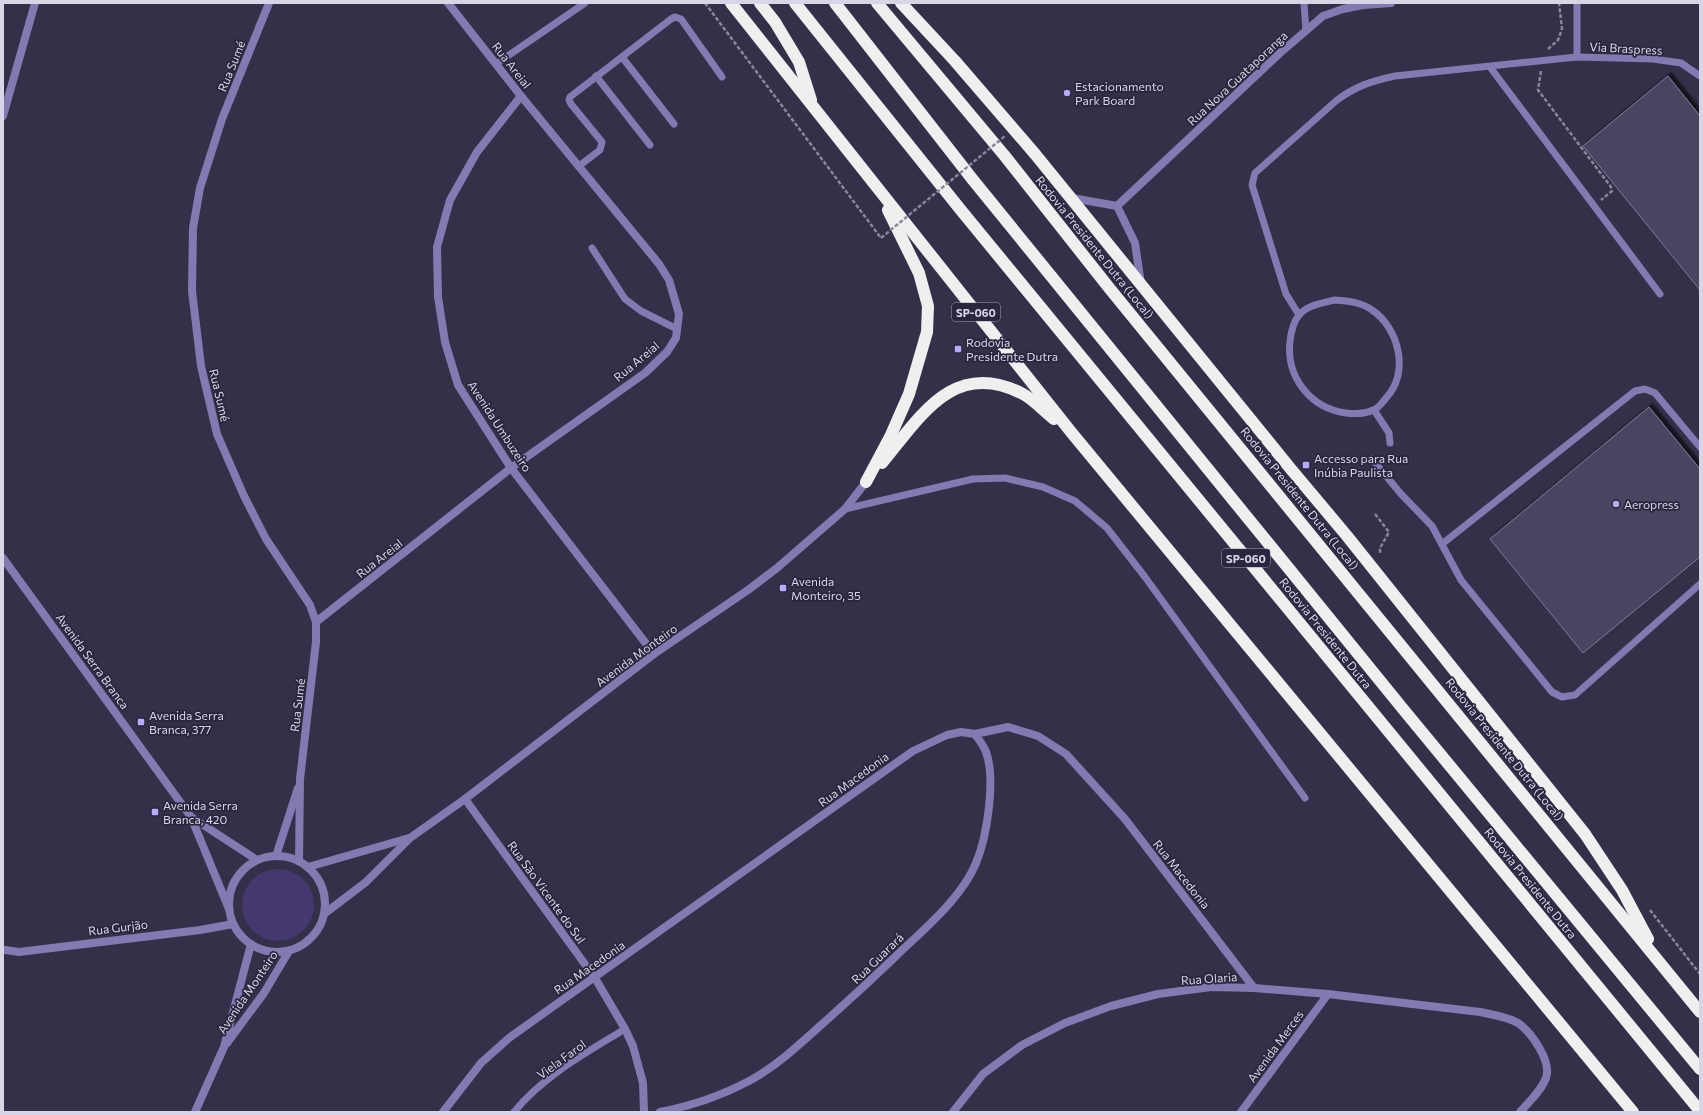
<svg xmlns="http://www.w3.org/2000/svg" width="1703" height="1115" font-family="Commissioner,sans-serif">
<defs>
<filter id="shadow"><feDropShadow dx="3.5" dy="-3.5" stdDeviation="1" flood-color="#0009"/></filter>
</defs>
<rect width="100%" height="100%" fill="#35304a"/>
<!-- green -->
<circle fill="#45386e" cx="278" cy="905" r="36"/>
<!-- building -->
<g fill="#4a4561" stroke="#7e7997" filter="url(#shadow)">
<path d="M 1668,76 L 1700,116 L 1700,290 L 1583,146 Z"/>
<path d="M 1649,407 L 1700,469 L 1700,557 L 1583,653 L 1490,539 Z"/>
</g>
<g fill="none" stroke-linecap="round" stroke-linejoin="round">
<!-- path -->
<g stroke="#89869b" stroke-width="2.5" stroke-dasharray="4 2" stroke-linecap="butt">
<path d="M 705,3 L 881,238"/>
<path d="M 1548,49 L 1558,40 L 1562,29 L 1559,3"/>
<path d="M 1541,71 L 1538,90 L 1611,187 L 1612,191 L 1601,200"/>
<path d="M 1375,514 L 1389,532 L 1380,548 L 1380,554"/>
<path d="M 1650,910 L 1700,974"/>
</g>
<!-- service -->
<g stroke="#8479b0" stroke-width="7">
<path d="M 1304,3 L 1306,31"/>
<path d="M 1577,3 L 1577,57"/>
<path d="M 622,57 L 674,124"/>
<path d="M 496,64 L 585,3"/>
<path d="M 1490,67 L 1660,294"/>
<path d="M 596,76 L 650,145"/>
<path d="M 579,166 L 600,150 L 602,142 L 571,104 L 569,100 L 570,97 L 671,19 L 675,17 L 681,19 L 722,77"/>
<path d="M 592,248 L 625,299 L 641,311 L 677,329"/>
<path d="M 1335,300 C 1348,301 1361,302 1372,310 C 1399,328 1410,373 1386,398 C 1383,402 1378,409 1373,410 C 1365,414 1355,414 1346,413 C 1310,408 1286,377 1290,341 C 1291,333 1294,321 1299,315 C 1307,305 1323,303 1335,300 Z"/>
<path d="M 1299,315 L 1286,294 L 1252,185 L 1255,173 L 1337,100 C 1356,86 1372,81 1395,76 L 1577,57 L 1653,59 L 1681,63 L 1700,76"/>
<path d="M 1374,410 L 1389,433 L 1390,443"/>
<path d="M 1372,459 L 1401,494 L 1432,526 L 1461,580 L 1552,692 L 1562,697 L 1575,695 L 1700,584"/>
<path d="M 845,509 L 973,479 L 1005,478 L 1043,487 L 1075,501 L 1107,528 L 1145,577 L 1305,798"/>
<path d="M 1442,544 L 1635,391 L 1645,389 L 1655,393 L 1700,447"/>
<path d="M 514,1112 C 543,1076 586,1053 625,1029"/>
</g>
<!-- minor -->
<g stroke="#8479b0" stroke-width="8">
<path d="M 269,3 L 222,119 L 200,188 L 193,228 L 192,291 L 201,366 L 217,434 L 244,496 L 266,539 L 310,605 L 316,622 L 316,642 L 300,779 L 299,861"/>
<path d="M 521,96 L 477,152 L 450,200 L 437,247 L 438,297 L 445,342 L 458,385 L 511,468 L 654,654"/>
<path d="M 3,116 L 35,3"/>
<path d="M 1072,198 L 1117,206"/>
<path d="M 1117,206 L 1280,53 L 1323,16 L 1343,9 L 1363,5 L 1391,3"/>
<path d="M 1117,206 L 1135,243 L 1141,284"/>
<path d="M 316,622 L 511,468 L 645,373 L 667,352 L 676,338 L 679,314 L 669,280 L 659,264 L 521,96 L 448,3"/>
<path d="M 465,799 L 595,978 L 625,1029 L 633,1046 L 643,1083 L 644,1112"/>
<path d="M 276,856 L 298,788"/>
<path d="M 5,950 L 19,952 L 200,930 L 233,924"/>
<path d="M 443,1112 L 481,1063 L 509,1038 L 551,1008 L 913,751 L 947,735 L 961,732 L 975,734 L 1008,727 L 1038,736 L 1066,754 L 1125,819 L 1254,988"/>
<path d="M 660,1112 C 691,1106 721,1096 749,1081 C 775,1067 798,1046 820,1026 C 846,1003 871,980 896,956 C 923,930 962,898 976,863 C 987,837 996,779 986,752 C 984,746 979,740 975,734"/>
<path d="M 953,1112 L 983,1074 L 1022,1045 L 1065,1023 L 1111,1006 L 1158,994 L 1211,987 L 1254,988 L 1328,994 L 1480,1012 C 1493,1015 1506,1016 1518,1023 C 1531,1032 1552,1061 1546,1078 C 1541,1091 1529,1102 1520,1112"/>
<path d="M 1241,1112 L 1328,994"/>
</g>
<!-- tertiary -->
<g stroke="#8479b0" stroke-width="8">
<path d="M 3,558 L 191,817 L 229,909"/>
<path d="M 191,817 L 257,860"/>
<circle cx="277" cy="904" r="48"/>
<path d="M 308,867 L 409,838"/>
<path d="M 324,914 L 366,882 L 410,838 L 465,799 L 654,654 L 748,590 L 777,568 L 845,509 L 866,482"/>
<path d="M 227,1043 L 264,993 L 289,951"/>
<path d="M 195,1112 L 224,1047 L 251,944"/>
</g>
<!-- motorway -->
<g stroke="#efefef" stroke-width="12">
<path d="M 731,3 L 1071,432 L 1633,1112"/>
<path d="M 760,3 L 775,22 L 799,62 L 811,100"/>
<path d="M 795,3 L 960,209 L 1700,1111"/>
<path d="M 835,3 L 973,180 L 1403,709 L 1700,1069"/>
<path d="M 877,3 L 1004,155 L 1110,289 L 1700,1012"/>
<path d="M 901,3 L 955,61 L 1035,154 L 1290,468 L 1347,536 L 1585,834 L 1622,890 L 1648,939"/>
<path d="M 882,463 C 921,416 954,358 1023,394 C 1034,400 1044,411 1054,419"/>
<path d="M 866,482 L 891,435 L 909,394 L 927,332 L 928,306 L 919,273 L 888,210"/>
</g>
<!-- path-bridge -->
<path stroke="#89869b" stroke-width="2.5" stroke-dasharray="4 2" stroke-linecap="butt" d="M 881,238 L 1005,136"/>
</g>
<!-- markers -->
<g fill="#b9aaf7" stroke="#2b263f" stroke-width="1.5">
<circle cx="1067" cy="93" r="4"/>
<rect x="954" y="345" width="8" height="8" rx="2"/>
<rect x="1302" y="461" width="8" height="8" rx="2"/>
<circle cx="1616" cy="504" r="4"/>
<rect x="779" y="584" width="8" height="8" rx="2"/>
<rect x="137" y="718" width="8" height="8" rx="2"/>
<rect x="151" y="808" width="8" height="8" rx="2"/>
</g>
<g text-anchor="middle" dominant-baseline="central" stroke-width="3.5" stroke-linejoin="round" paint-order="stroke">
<!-- shield labels -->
<g fill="#2b263f" stroke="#a4a1b4" stroke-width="1">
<rect x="952" y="303" width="48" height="18" rx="3"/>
<rect x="1222" y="549" width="48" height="18" rx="3"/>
</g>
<g font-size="11" font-weight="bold" fill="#d8d6e6">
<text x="976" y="312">SP-060</text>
<text x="1246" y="558">SP-060</text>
</g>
<!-- street labels -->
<g font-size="12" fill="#d8d6e6" stroke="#2b263f">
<text transform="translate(1626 48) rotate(3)">Via Braspress</text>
<text transform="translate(512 65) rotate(52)">Rua Areial</text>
<text transform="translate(231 66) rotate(-68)">Rua Sumé</text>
<text transform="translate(1237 78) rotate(-43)">Rua Nova Guataporanga</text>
<text transform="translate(1095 247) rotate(51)">Rodovia Presidente Dutra (Local)</text>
<text transform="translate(636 361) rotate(-40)">Rua Areial</text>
<text transform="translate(220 395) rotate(77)">Rua Sumé</text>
<text transform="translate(500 426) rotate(57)">Avenida Umbuzeiro</text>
<text transform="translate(1300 498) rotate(51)">Rodovia Presidente Dutra (Local)</text>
<text transform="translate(379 558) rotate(-38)">Rua Areial</text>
<text transform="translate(1326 633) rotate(51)">Rodovia Presidente Dutra</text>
<text transform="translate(636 655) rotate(-36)">Avenida Monteiro</text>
<text transform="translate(93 661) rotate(54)">Avenida Serra Branca</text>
<text transform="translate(297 705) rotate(-83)">Rua Sumé</text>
<text transform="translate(1505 749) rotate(51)">Rodovia Presidente Dutra (Local)</text>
<text transform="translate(853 779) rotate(-36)">Rua Macedonia</text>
<text transform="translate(1182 874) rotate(52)">Rua Macedonia</text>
<text transform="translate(1531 883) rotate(51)">Rodovia Presidente Dutra</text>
<text transform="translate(547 892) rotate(54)">Rua São Vicente do Sul</text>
<text transform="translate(118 927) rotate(-7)">Rua Gurjão</text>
<text transform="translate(877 958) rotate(-44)">Rua Guarará</text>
<text transform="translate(589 967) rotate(-35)">Rua Macedonia</text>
<text transform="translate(1209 978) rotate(-4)">Rua Olaria</text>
<text transform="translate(247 992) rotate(-56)">Avenida Monteiro</text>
<text transform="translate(1275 1046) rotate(-54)">Avenida Merces</text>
<text transform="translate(561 1059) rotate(-36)">Viela Farol</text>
</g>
<!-- poi labels -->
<g font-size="12" fill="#d8d6e6" stroke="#2b263f" text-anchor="start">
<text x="1075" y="86">Estacionamento<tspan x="1075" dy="14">Park Board</tspan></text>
<text x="966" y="342">Rodovia<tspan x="966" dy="14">Presidente Dutra</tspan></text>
<text x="1314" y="458">Accesso para Rua<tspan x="1314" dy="14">Inúbia Paulista</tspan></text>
<text x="1624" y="504">Aeropress</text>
<text x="791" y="581">Avenida<tspan x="791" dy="14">Monteiro, 35</tspan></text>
<text x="149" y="715">Avenida Serra<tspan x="149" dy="14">Branca, 377</tspan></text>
<text x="163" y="805">Avenida Serra<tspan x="163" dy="14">Branca, 420</tspan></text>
</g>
</g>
<!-- border -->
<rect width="1703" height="1115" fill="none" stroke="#d8d6e6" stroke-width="8"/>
</svg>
